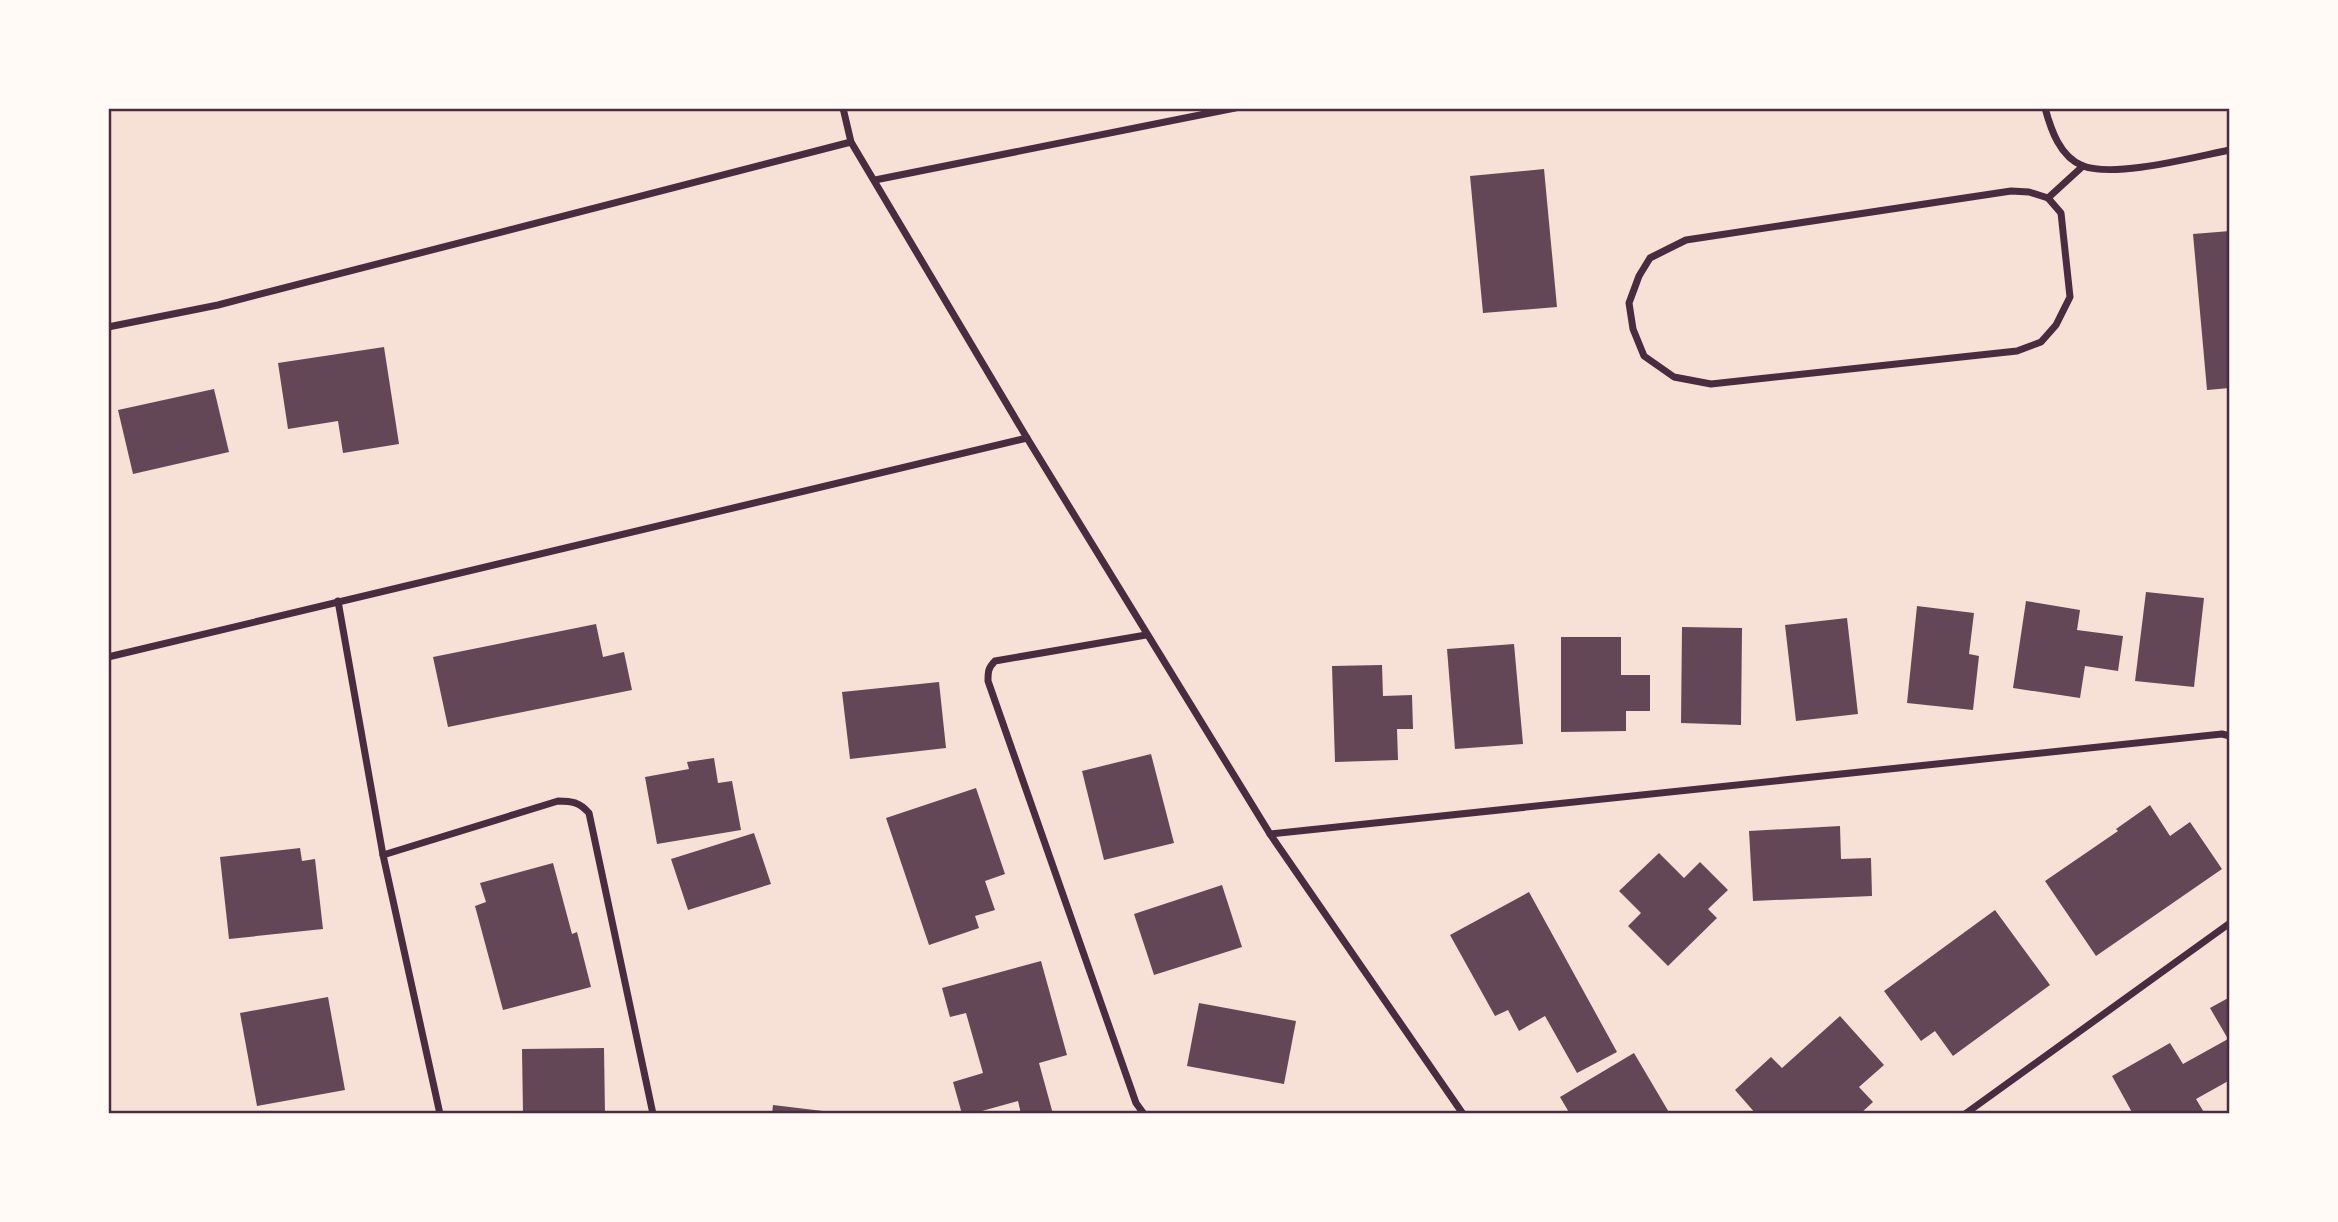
<svg xmlns="http://www.w3.org/2000/svg" width="2338" height="1222" font-family="'Roboto Condensed',sans-serif">
<rect width="100%" height="100%" fill="#f7e1d7"/>
<!-- building -->
<g fill="#644757">
<path d="M 1544,169 L 1557,307 L 1483,313 L 1470,176 Z"/>
<path d="M 2230,231 L 2230,388 L 2207,390 L 2193,234 Z"/>
<path d="M 384,347 L 399,444 L 343,453 L 338,421 L 288,429 L 278,363 Z"/>
<path d="M 214,389 L 229,452 L 133,474 L 118,410 Z"/>
<path d="M 2146,592 L 2204,598 L 2194,687 L 2135,681 Z"/>
<path d="M 2026,601 L 2080,610 L 2077,630 L 2123,636 L 2118,671 L 2085,666 L 2080,698 L 2013,688 Z"/>
<path d="M 1917,606 L 1974,613 L 1969,654 L 1979,656 L 1973,710 L 1907,703 Z"/>
<path d="M 1847,618 L 1858,714 L 1796,721 L 1785,625 Z"/>
<path d="M 596,624 L 603,657 L 624,652 L 632,690 L 448,727 L 433,657 Z"/>
<path d="M 1682,627 L 1742,628 L 1741,725 L 1681,723 Z"/>
<path d="M 1561,637 L 1621,637 L 1621,675 L 1650,675 L 1650,711 L 1626,711 L 1626,731 L 1561,732 Z"/>
<path d="M 1514,644 L 1523,744 L 1455,749 L 1447,649 Z"/>
<path d="M 1382,665 L 1383,696 L 1412,695 L 1413,729 L 1397,729 L 1398,760 L 1335,762 L 1332,666 Z"/>
<path d="M 939,682 L 946,748 L 850,759 L 842,692 Z"/>
<path d="M 1151,754 L 1174,843 L 1104,860 L 1082,771 Z"/>
<path d="M 714,758 L 718,783 L 732,781 L 741,830 L 657,844 L 645,777 L 689,769 L 687,762 Z"/>
<path d="M 976,788 L 1005,874 L 985,881 L 995,910 L 975,916 L 979,928 L 929,945 L 886,818 Z"/>
<path d="M 2150,805 L 2170,836 L 2190,822 L 2222,869 L 2096,956 L 2045,881 L 2118,831 L 2116,829 Z"/>
<path d="M 1840,826 L 1841,859 L 1871,858 L 1872,896 L 1753,901 L 1749,831 Z"/>
<path d="M 754,833 L 771,884 L 688,910 L 671,859 Z"/>
<path d="M 300,848 L 302,861 L 315,859 L 323,929 L 229,939 L 220,857 Z"/>
<path d="M 1659,853 L 1684,878 L 1700,862 L 1728,890 L 1708,909 L 1717,918 L 1668,966 L 1628,926 L 1641,913 L 1619,891 Z"/>
<path d="M 553,863 L 572,934 L 577,932 L 591,987 L 503,1010 L 475,906 L 486,902 L 480,883 Z"/>
<path d="M 1222,885 L 1242,947 L 1154,975 L 1134,914 Z"/>
<path d="M 1529,892 L 1617,1052 L 1577,1073 L 1545,1016 L 1519,1031 L 1508,1010 L 1495,1016 L 1450,935 Z"/>
<path d="M 1995,910 L 2050,985 L 1953,1056 L 1935,1031 L 1921,1041 L 1884,991 Z"/>
<path d="M 1041,961 L 1067,1055 L 1039,1063 L 1053,1114 L 1021,1114 L 1018,1101 L 971,1114 L 962,1114 L 953,1082 L 983,1073 L 966,1013 L 950,1017 L 942,988 Z"/>
<path d="M 328,997 L 345,1090 L 257,1106 L 240,1013 Z"/>
<path d="M 2230,997 L 2230,1080 L 2196,1099 L 2205,1114 L 2133,1114 L 2112,1076 L 2170,1043 L 2183,1064 L 2228,1039 L 2210,1008 Z"/>
<path d="M 1199,1003 L 1296,1021 L 1284,1084 L 1187,1066 Z"/>
<path d="M 1840,1016 L 1884,1065 L 1859,1087 L 1873,1102 L 1860,1114 L 1756,1114 L 1735,1090 L 1771,1057 L 1782,1068 Z"/>
<path d="M 604,1048 L 605,1114 L 523,1114 L 522,1049 Z"/>
<path d="M 1634,1053 L 1670,1114 L 1570,1114 L 1560,1097 Z"/>
<path d="M 773,1105 L 831,1112 L 830,1114 L 772,1114 Z"/>
</g>
<g fill="none" stroke-linecap="round" stroke-linejoin="round">
<!-- minor -->
<g stroke="#4a2c40" stroke-width="7">
<path d="M 843,108 L 851,142 L 1027,438 L 1270,834 L 1463,1114"/>
<path d="M 2045,108 C 2051,130 2060,157 2083,166 C 2116,178 2194,157 2230,150"/>
<path d="M 875,180 L 1235,108"/>
<path d="M 2011,191 L 2029,192 L 2048,198 L 2061,213 L 2070,297 L 2056,325 L 2041,342 L 2017,351 L 1711,384 L 1674,377 L 1644,356 L 1633,329 L 1629,303 L 1639,276 L 1650,258 L 1686,240 Z"/>
<path d="M 2048,198 L 2083,166"/>
<path d="M 108,327 L 218,305 L 851,142"/>
<path d="M 338,601 L 383,855 L 440,1114"/>
<path d="M 108,657 L 1027,438"/>
<path d="M 1270,834 L 2222,734 L 2230,736"/>
<path d="M 383,855 L 558,801 C 572,801 579,802 589,813 L 653,1114"/>
<path d="M 1144,1114 L 1136,1103 L 988,681 C 988,672 988,668 995,661 L 1146,635"/>
<path d="M 1965,1114 L 2230,923"/>
</g>
</g>
<!-- border -->
<rect width="2338" height="1222" fill="none" stroke="#fffaf5" stroke-width="220"/>
<rect x="110" y="110" width="2118" height="1002" fill="none" stroke="#4a2c40" stroke-width="2.5"/>
</svg>
